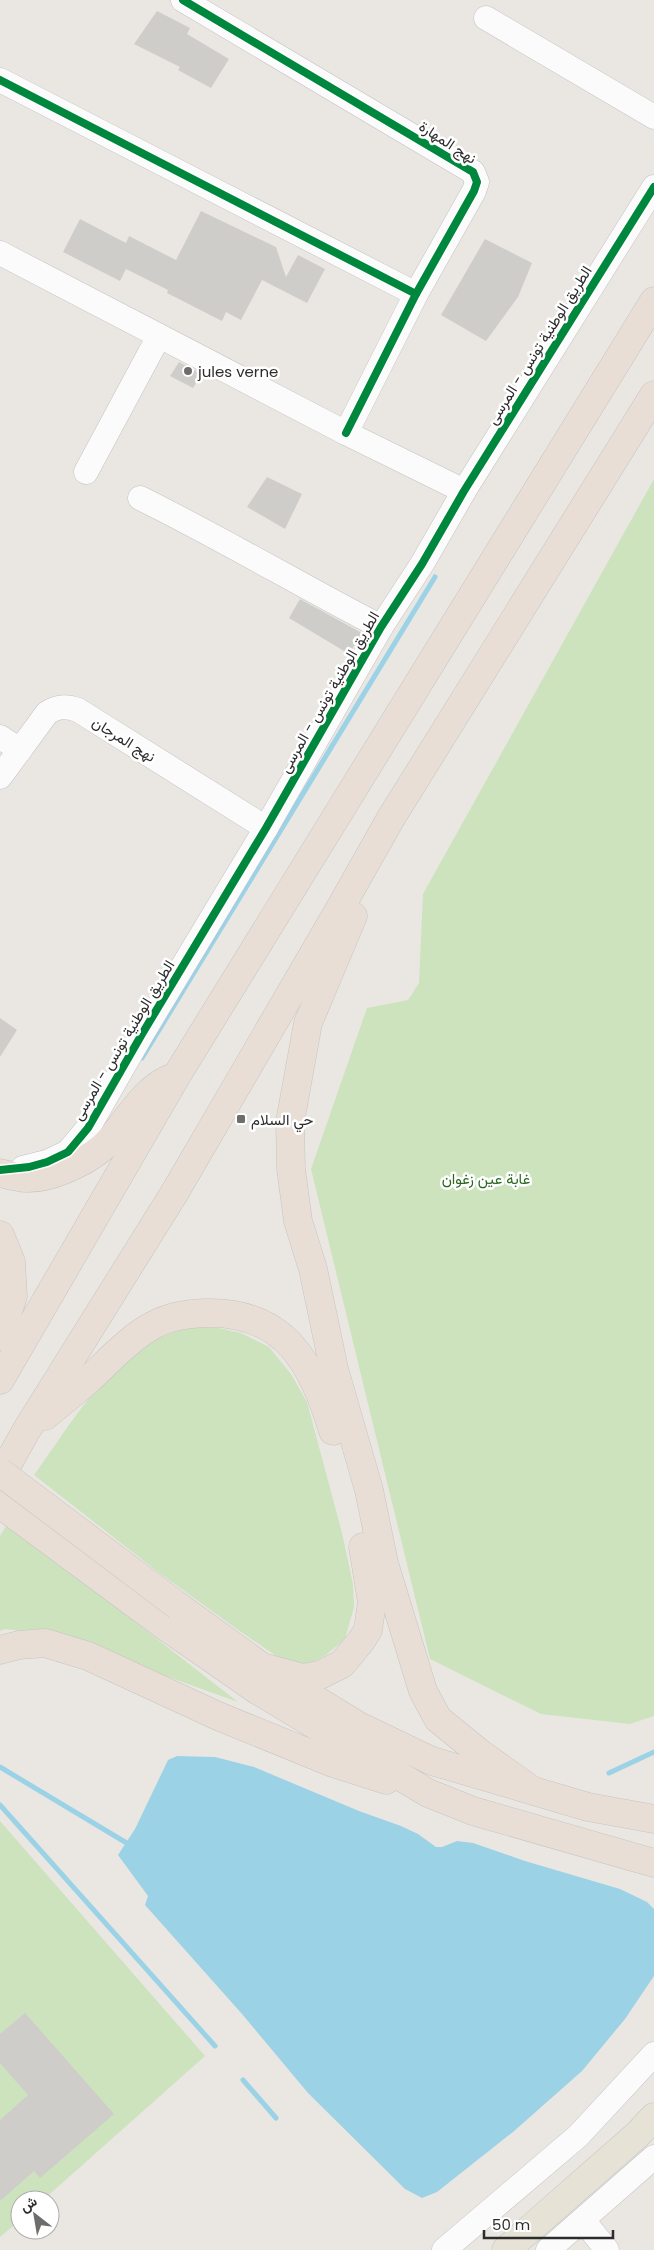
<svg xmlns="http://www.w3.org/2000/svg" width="654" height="2250" font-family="Poppins,Vazirmatn,sans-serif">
<rect width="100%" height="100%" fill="#eae7e3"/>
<!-- green -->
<g fill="#cce3be">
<path d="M 654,479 L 654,1716 L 630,1724 L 541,1714 L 430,1659 L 311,1169 L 367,1008 L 408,1000 L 419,983 L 423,894 Z"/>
<path d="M 192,1326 L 219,1328 L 241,1333 L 269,1347 L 291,1374 L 307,1402 L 342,1533 L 353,1584 L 354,1607 L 345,1639 L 326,1655 L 307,1665 L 279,1658 L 234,1627 L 158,1572 L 34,1475 C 64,1434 92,1385 133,1353 C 150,1340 172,1333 192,1326 Z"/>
<path d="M 8,1523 L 238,1702 L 49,1634 L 5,1629 L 0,1631 L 0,1536 Z"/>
<path d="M 0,1821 L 205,2056 L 43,2200 L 20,2200 L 20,2220 L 0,2237 Z"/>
</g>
<!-- water -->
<path fill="#9bd2e6" d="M 177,1756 L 215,1757 L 254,1767 L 359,1811 L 401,1826 L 418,1834 L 436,1847 L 442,1847 L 457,1841 L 473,1843 L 525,1861 L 620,1889 L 647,1902 L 654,1909 L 654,1976 L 625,2019 L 582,2071 L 513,2132 L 437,2192 L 422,2198 L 405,2189 L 308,2093 L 242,2014 L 145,1905 L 148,1896 L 118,1855 L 135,1829 L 168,1760 Z"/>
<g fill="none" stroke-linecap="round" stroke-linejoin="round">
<!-- stream -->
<g stroke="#9bd2e6" stroke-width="5">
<path d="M 142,1058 L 435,577"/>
<path d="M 0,1767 L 130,1845"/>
<path d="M 609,1773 L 654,1752"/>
<path d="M 0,1805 L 215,2046"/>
<path d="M 243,2080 L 276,2118"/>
</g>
</g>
<!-- building -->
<g fill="#cfcdca">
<path d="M 157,11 L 190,28 L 187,34 L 229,59 L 211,88 L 178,70 L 180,67 L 134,44 Z"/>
<path d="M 201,211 L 276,247 L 286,277 L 298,255 L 325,269 L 307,303 L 262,280 L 241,320 L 226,312 L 222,321 L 167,293 L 168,290 L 126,269 L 120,281 L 63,252 L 80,219 L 126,243 L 129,236 L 176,260 Z"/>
<path d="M 485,239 L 532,263 L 518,297 L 486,341 L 441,315 Z"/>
<path d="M 179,362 L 202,374 L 193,388 L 170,376 Z"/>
<path d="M 267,477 L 302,494 L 285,529 L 247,507 Z"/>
<path d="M 300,599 L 362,633 L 349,654 L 289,618 Z"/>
<path d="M 0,1018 L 17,1030 L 0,1057 Z"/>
<path d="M 25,2013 L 114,2114 L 40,2178 L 34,2171 L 0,2201 L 0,2120 L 28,2095 L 0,2063 L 0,2034 Z"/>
</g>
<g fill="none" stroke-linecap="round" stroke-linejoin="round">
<!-- minor casing -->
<g stroke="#c4c3c3" stroke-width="25">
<g id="minor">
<path d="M 183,0 L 473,172 L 477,182 L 474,191 L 416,294 L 346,433"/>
<path d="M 486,18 L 654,117"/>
<path d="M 0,80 L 416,294"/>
<path d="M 0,253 L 346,433 L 464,491"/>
<path d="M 86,472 L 159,336"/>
<path d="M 140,498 C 221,538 300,585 381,627"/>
<path d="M 0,737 L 20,750"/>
<path d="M 0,777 L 47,713 C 58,706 66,706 78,710 L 266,828"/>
<path d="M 23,1168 L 47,1162 L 68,1152 L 88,1128 L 142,1034 L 266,828 L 381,627 L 422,564 L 464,491 L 654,187"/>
<path d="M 583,2220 L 607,2250"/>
<path d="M 444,2250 L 578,2136 L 654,2054"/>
<path d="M 548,2250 L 654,2157"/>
</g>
</g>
<!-- major casing -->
<g stroke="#c6c4c2" stroke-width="29">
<path id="major" d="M 506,2250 L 637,2135 L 654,2117"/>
</g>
<!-- highway casing -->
<g stroke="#c6c4c2" stroke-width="29">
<g id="highway">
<path d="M 353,916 L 308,1023 L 290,1122 L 291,1169 L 298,1221 L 313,1269 L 334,1369 L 369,1490 L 384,1563 L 423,1691 L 438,1719 L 481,1754 L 533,1791"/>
<path d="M 0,1173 C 8,1175 18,1178 26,1178 C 53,1179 94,1159 111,1139 C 129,1118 143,1091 169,1079"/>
<path d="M 0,1235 L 11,1262 L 13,1296 L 0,1336"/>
<path d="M 0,1380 L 177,1075 L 654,301"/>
<path d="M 45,1416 C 58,1405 72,1394 86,1382 C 106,1364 122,1345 145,1330 C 165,1317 183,1314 206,1313 C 285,1311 313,1364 333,1431"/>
<path d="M 0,1478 L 26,1431 L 175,1192 L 339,910 L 391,818 L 654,395"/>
<path d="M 0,1504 L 165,1626 L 257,1690 L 428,1793 L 473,1811 L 654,1863"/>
<path d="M 178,1606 L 262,1667 L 357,1725 L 432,1761 L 588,1807 L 654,1819"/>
<path d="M 0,1650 L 19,1645 L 45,1643 L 88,1656 L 218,1716 L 333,1763 L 386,1780"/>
<path d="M 262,1667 L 303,1678 L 320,1675 L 342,1664 L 361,1641 L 368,1630 L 372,1602 L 363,1547"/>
</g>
</g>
<!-- minor -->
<use href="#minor" stroke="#fcfbfb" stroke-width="24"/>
<!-- major -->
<use href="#major" stroke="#e6e3d6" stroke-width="28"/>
<!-- highway -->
<use href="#highway" stroke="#e8ded5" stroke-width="28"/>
<!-- highway-bridge casing -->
<g stroke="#c6c4c2" stroke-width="29" stroke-linecap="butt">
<path id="highway-bridge" d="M 0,1472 L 178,1606"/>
</g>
<!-- highway-bridge -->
<use href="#highway-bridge" stroke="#e8ded5" stroke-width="28"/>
<!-- cycleway casing -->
<g stroke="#fff" stroke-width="11">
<g id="cycleway">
<path d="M 183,0 L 473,172 L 477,182 L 474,191 L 416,294 L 346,433"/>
<path d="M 0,80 L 416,294"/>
<path d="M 0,1170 L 29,1167 L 47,1162 L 68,1152 L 88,1128 L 142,1034 L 266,828 L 381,627 L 422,564 L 464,491 L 654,187"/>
</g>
</g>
<!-- cycleway -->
<use href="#cycleway" stroke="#00873e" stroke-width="8"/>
</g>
<!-- markers -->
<g fill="#6e6d6c" stroke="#fff" stroke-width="2">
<circle cx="188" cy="371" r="5"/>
<rect x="236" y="1114" width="10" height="10" rx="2.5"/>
</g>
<g text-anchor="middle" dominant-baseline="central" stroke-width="5" stroke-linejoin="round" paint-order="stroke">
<!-- street labels -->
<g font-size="15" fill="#2c2c2c" stroke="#fff">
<text transform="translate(448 142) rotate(33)">نهج المهارة</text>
<text transform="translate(539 345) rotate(-58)">الطريق الوطنية تونس - المرسى</text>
<text transform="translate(329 692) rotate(-60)">الطريق الوطنية تونس - المرسى</text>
<text transform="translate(124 739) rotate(32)">نهج المرجان</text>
<text transform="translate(123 1040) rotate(-59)">الطريق الوطنية تونس - المرسى</text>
</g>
<!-- poi labels -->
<g font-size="15" fill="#2c2c2c" stroke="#fff" text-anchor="start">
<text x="198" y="371">jules verne</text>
<text x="251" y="1119">حي السلام</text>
</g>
<!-- park labels -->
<g font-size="15" fill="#2c671f" stroke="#fff">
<text x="486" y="1178">غابة عين زغوان</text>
</g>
</g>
<!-- north arrow -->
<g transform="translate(35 2215) rotate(329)"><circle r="24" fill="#ffffff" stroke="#ababab"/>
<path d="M0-4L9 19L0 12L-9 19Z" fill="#6e6d6c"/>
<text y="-8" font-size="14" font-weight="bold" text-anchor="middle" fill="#2c2c2c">ش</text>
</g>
<!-- scale -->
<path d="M484 2230v8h129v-8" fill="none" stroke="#2c2c2c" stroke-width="2.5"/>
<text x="492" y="2230" font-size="15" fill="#2c2c2c" stroke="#ffffff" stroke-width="4" paint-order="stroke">50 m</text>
</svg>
